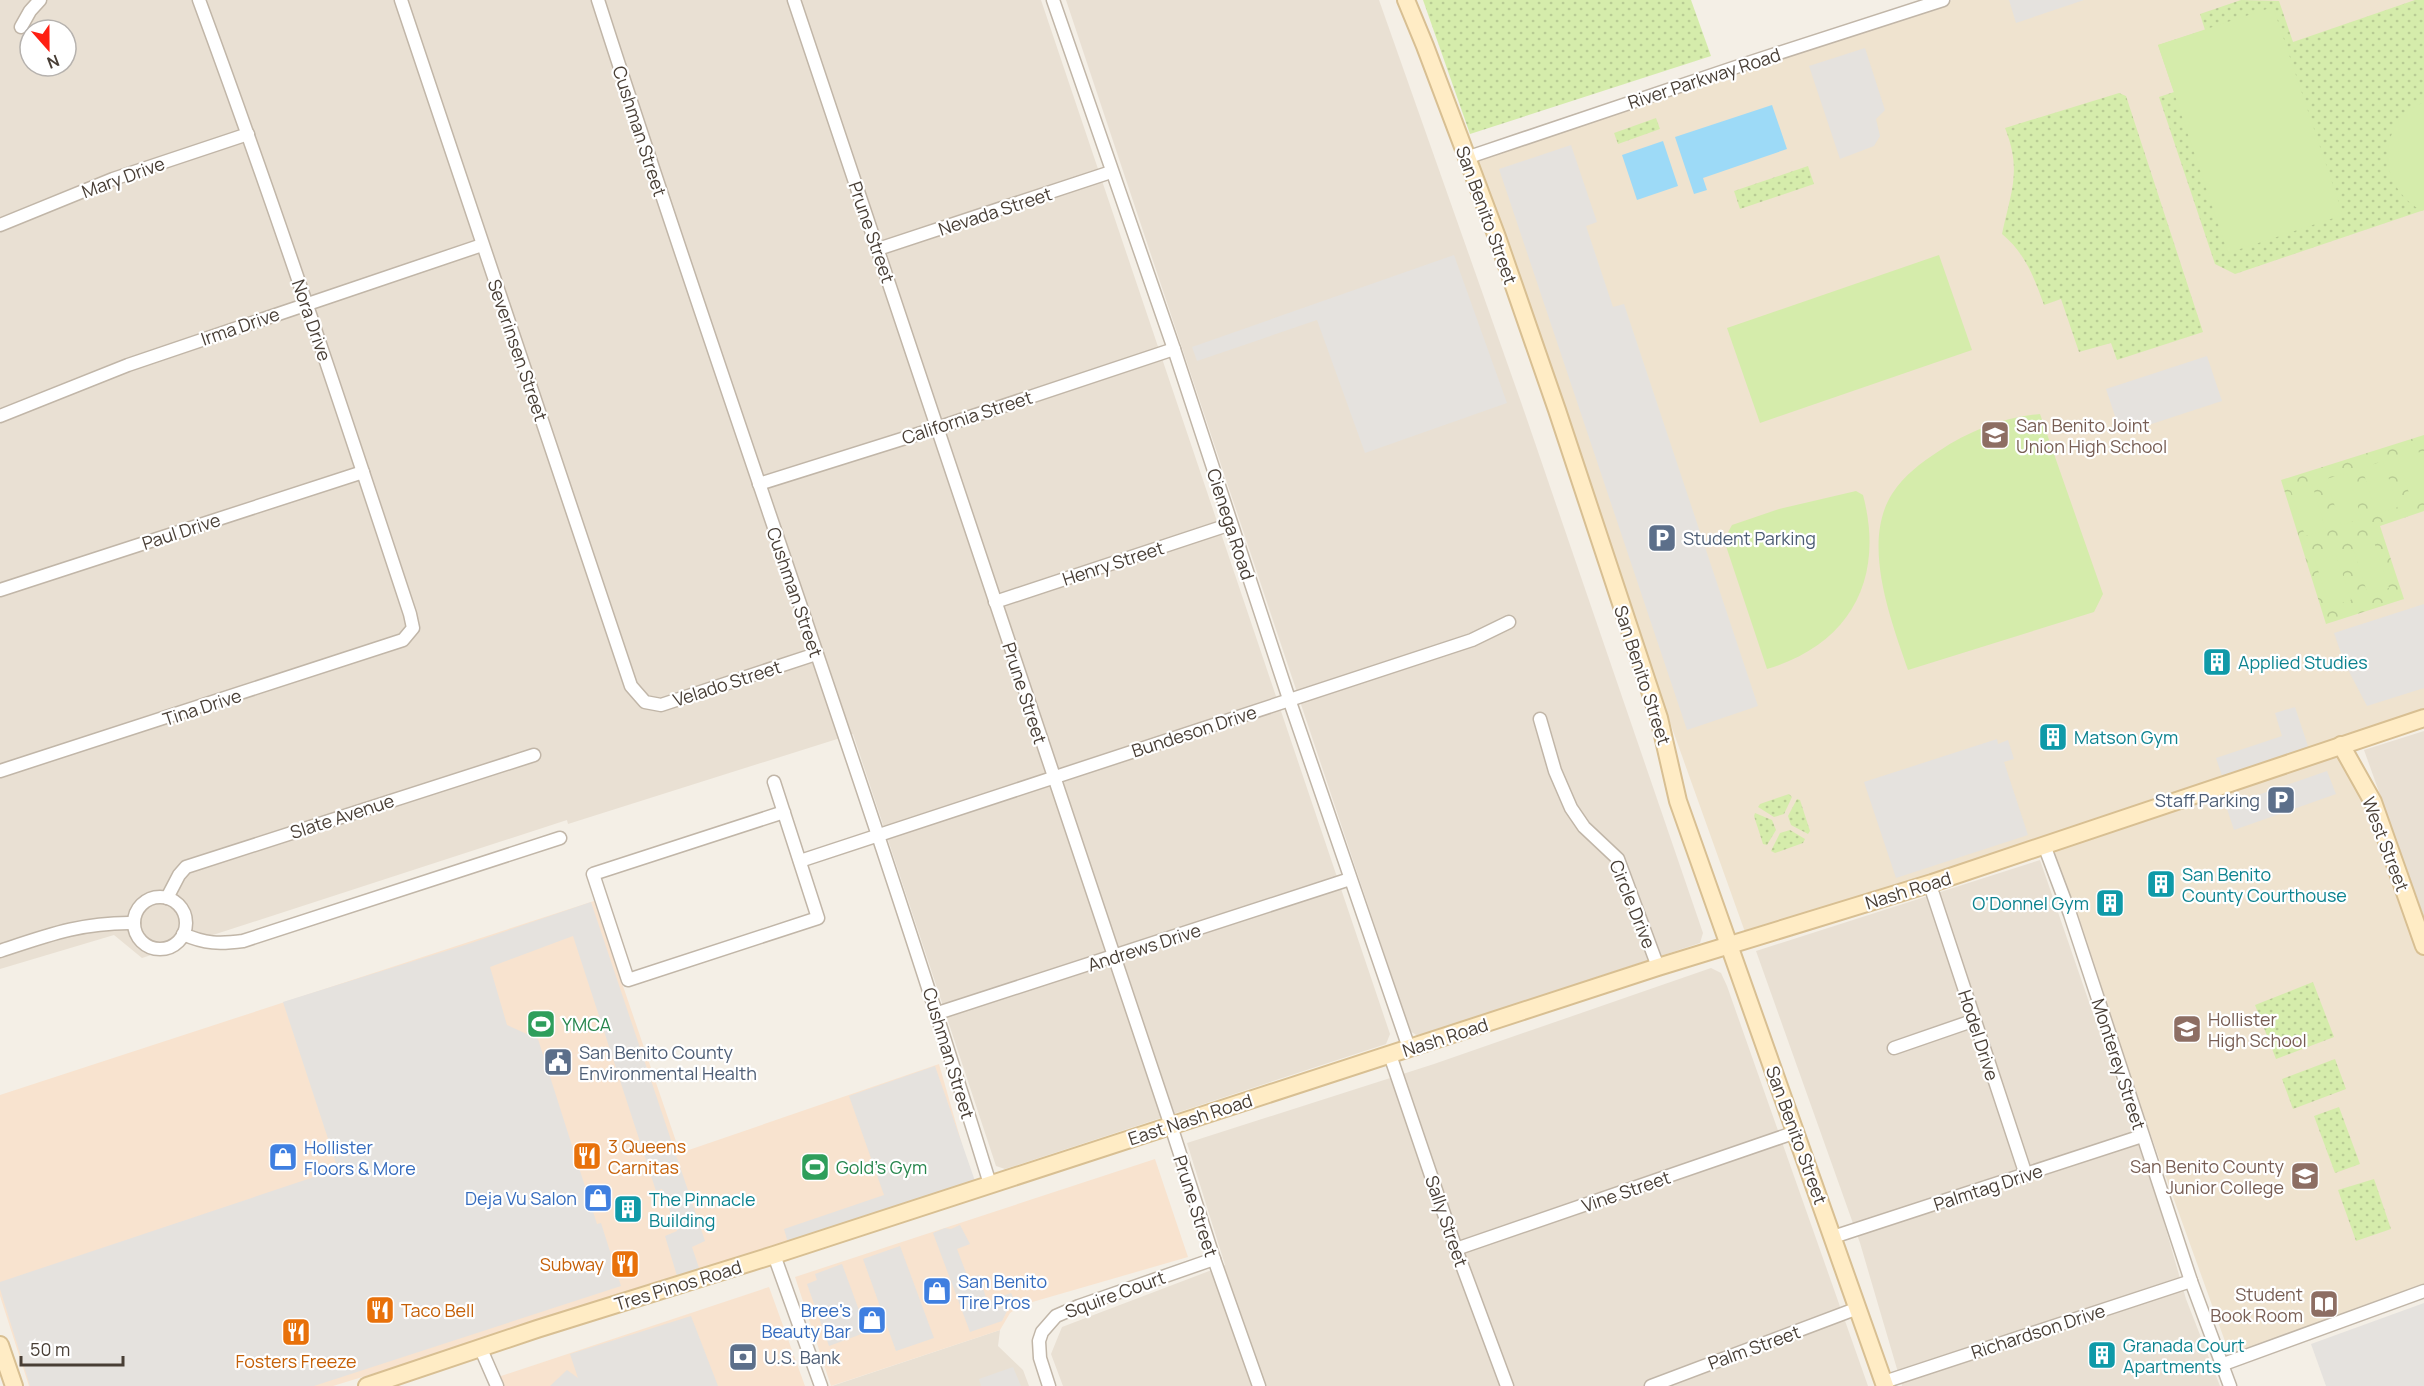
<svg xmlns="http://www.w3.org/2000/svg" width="2424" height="1386" font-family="Manrope,sans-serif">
<defs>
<pattern id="grass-dots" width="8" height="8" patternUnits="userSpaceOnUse" patternTransform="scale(1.5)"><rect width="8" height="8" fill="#d5ecab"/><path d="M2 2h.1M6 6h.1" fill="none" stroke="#b8cb94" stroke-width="1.8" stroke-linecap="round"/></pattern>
<pattern id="park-crowns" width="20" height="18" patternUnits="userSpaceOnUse" patternTransform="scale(1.5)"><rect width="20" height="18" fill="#d5ecab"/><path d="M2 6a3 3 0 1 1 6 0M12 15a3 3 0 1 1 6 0" fill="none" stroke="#b8cb94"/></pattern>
</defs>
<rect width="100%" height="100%" fill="#f4efe6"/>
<!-- residential -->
<g fill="#e9e0d3" fill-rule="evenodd">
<path d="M 0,0 L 1041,0 L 1390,1034 L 1386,1044 L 1005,1169 L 996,1166 L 853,734 L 568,824 L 567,820 L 142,958 L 114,935 L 0,969 ZM 30,30 L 66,30 L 66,66 L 30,66 Z"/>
<path d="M 1066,0 L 1379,0 L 1522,405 L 1703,933 L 1700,943 L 1418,1036 L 1410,1031 Z"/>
<path d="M 2424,731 L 2424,917 L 2364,750 Z"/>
<path d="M 2040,860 L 2158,1202 L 2186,1299 L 2220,1386 L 1902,1386 L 1860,1243 L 1756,951 Z"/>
<path d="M 1711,968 L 1721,973 L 1727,986 L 1868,1386 L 1063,1386 L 1051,1354 L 1062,1327 L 1225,1265 L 1187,1143 L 1434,1064 Z"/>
<path d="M 1000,1330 L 998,1346 L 1023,1370 L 1029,1386 L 832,1386 Z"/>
</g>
<!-- commercial -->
<g fill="#f8e3cf">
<path d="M 594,901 L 680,1153 L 939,1064 L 973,1183 L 720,1267 L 333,1386 L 29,1386 L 0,1296 L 0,1095 Z"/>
<path d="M 1155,1159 L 1188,1257 L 1022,1305 L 1010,1313 L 1000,1330 L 831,1386 L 795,1277 Z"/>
<path d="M 769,1287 L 805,1386 L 501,1386 L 498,1377 Z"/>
</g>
<!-- education -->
<path fill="#efe3cf" d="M 1952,0 L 2424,0 L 2424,715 L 2348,740 L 2424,954 L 2424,1287 L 2231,1358 L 2044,838 L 1745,932 L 1467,155 Z"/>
<!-- grass -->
<g fill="url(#grass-dots)">
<path d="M 1423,0 L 1691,0 L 1711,56 L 1470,134 Z"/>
<path d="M 2241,0 L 2279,1 L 2293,42 L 2415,0 L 2424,0 L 2424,210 L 2235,274 L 2215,264 L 2159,97 L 2174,92 L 2158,45 L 2205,30 L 2200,14 Z"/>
<path d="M 2119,93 L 2126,96 L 2203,332 L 2117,360 L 2111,343 L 2079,352 L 2061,299 L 2044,305 C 2034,277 2025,253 2002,234 C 2011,192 2022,170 2005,128 Z"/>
<path d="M 1656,118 L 1660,129 L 1618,144 L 1614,133 Z"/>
<path d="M 1808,166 L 1814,184 L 1740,209 L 1734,191 Z"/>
<path d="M 1789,794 L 1792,797 L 1784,814 L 1774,817 L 1758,807 L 1760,804 Z"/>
<path d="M 1797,799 L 1800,800 L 1810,831 L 1808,834 L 1791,825 L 1788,816 Z"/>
<path d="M 1755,813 L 1772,820 L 1776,830 L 1767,845 L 1763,844 L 1754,816 Z"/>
<path d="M 1790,830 L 1805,839 L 1803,843 L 1775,853 L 1771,851 L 1780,833 Z"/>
<path d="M 2313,982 L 2334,1037 L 2276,1059 L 2255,1005 Z"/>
<path d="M 2335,1059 L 2346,1089 L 2293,1109 L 2282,1079 Z"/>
<path d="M 2339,1107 L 2360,1164 L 2335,1173 L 2314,1116 Z"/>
<path d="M 2374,1179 L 2391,1229 L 2356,1241 L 2338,1190 Z"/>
</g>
<!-- park -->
<path fill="url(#park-crowns)" d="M 2424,435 L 2424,511 L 2380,526 L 2404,599 L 2326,624 L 2281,480 Z"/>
<!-- pitch -->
<g fill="#d5ecab">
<path d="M 2273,7 L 2343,215 L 2228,253 L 2158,45 Z"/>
<path d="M 2424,102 L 2424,210 L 2422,211 C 2376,185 2375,125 2424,102 Z"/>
<path d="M 1939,255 L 1972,350 L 1760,423 L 1727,328 Z"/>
<path d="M 2040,414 L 2103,594 L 2094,612 L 1908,670 C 1891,620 1861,543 1892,494 C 1904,475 1921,463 1939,451 C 1969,431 2004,417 2040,414 Z"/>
<path d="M 2418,450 L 2424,467 L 2424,498 L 2412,502 L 2397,457 Z"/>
<path d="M 2383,461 L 2398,507 L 2376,514 L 2362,468 Z"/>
<path d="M 2347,473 L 2362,519 L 2341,525 L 2326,479 Z"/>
<path d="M 2312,484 L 2326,530 L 2305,536 L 2291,490 Z"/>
<path d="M 1856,491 L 1863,495 C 1885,578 1851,644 1767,669 L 1724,540 L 1732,525 L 1779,509 Z"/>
<path d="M 2374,542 L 2389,588 L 2368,595 L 2353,549 Z"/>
<path d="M 2336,554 L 2351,600 L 2330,607 L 2315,561 Z"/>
</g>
<!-- parking -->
<g fill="#e5e2de">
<path d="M 2009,0 L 2084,0 L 2016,23 Z"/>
<path d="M 1865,48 L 1885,110 L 1876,119 L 1880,136 L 1874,146 L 1840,159 L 1809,66 Z"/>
<path d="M 1571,145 L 1597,222 L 1586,226 L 1613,307 L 1624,304 L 1758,706 L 1687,730 L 1499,169 Z"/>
<path d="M 1454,255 L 1507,403 L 1365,453 L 1317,320 L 1197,361 L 1192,347 Z"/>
<path d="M 2207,356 L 2222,401 L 2121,434 L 2106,389 Z"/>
<path d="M 2424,604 L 2424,688 L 2367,706 L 2344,662 L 2334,633 Z"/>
<path d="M 2295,707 L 2309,749 L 2223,779 L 2216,758 L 2282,736 L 2275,713 Z"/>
<path d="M 1997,739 L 1998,744 L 2008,740 L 2014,759 L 2004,762 L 2028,835 L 1896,878 L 1864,782 Z"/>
<path d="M 2327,771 L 2336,794 L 2234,830 L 2226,806 Z"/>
<path d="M 591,902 L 705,1241 L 692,1247 L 699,1268 L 677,1276 L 665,1236 L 677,1231 L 662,1189 L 656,1191 L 573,936 L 490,967 L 507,1025 L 538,1039 L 597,1224 L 601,1223 L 621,1286 L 314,1386 L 30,1386 L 0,1289 L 0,1282 L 338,1169 L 283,1002 L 468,944 Z"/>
<path d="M 935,1066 L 975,1181 L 788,1243 L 784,1229 L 884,1195 L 849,1096 Z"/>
<path d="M 960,1225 L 970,1244 L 957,1249 L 968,1278 L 979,1275 L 987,1301 L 1011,1293 L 1017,1305 L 1007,1311 L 1002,1321 L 970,1332 L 933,1233 L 945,1228 L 951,1229 Z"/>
<path d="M 900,1246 L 934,1338 L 896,1351 L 863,1259 Z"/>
<path d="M 842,1264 L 867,1332 L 829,1346 L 807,1284 L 817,1280 L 815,1274 Z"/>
<path d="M 2424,1303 L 2424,1386 L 2326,1386 L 2311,1344 Z"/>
<path d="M 691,1316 L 718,1386 L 550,1386 L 567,1370 L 578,1378 L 570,1354 Z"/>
<path d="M 1013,1367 L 1021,1386 L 981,1386 L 979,1379 Z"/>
</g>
<!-- water -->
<g fill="#9ddaf7">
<path d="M 1772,105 L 1787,149 L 1703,178 L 1707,190 L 1694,194 L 1675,137 Z"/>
<path d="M 1663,141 L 1678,186 L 1637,200 L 1622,155 Z"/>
</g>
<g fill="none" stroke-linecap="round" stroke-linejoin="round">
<!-- street casing -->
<g stroke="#c1b6a8" stroke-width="15">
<g id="street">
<path d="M 401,0 L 631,686 L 645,702 L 661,705 L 816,654"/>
<path d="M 598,0 C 725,396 868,787 990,1184"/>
<path d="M 794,0 L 1171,1126 L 1214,1259 L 1259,1386"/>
<path d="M 1053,0 L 1174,349 L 1289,699 L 1409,1048"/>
<path d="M 21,27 L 30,11 L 40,0"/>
<path d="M 1466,158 L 1748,63 L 1943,0"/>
<path d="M 0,225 L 113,179 L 248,134"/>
<path d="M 878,249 L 1111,172"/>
<path d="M 0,416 L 128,365 L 482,245"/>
<path d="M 759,484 L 937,428 L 1174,349"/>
<path d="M 0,590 L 363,472"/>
<path d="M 995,602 L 1231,524"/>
<path d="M 1540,719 L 1555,771 L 1571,808 L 1584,827 L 1618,859 L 1658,967"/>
<path d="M 0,771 L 403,640 L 413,628 L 410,614 C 342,408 274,203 199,0"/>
<path d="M 774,782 L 818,918 L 628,980 L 593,874 L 784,812"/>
<path d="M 2044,845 L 2070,914 L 2191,1281 L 2230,1386"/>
<path d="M 800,861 L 1472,640 L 1509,622"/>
<path d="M 1933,894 L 2026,1175"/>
<circle cx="160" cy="923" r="26"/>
<path d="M 167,898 L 179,875 L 186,867 L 534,755"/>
<path d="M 183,934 C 205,944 220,944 243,941 L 560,838"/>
<path d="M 0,951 C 48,935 83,922 134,923"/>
<path d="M 938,1013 L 1350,879"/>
<path d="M 1894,1048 L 1975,1020"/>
<path d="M 1390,1055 L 1456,1249 L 1507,1386"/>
<path d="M 1833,1237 L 2142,1136"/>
<path d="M 1456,1249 L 1796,1132"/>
<path d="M 774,1255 L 821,1386"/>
<path d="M 480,1347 L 497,1386"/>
<path d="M 2221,1365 L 2424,1291"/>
<path d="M 1884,1382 L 2191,1281"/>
<path d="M 1049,1386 L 1040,1358 L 1039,1341 L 1042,1332 L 1056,1316 L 1079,1306 L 1214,1259"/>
<path d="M 1651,1386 L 1858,1308"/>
</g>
</g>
<!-- secondary casing -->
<g stroke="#d8bf92" stroke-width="20">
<g id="secondary">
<path d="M 1406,0 L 1425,46 L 1497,237 L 1557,410 L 1659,718 L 1678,801 L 1885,1386"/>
<path d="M 2341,745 L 2373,802 L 2424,946"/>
<path d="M 0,1345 L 14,1386"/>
<path d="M 367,1386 L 537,1329 L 774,1255 L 1658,967 L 1932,883 L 2424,718"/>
</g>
</g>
<!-- street -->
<use href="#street" stroke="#fff" stroke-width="12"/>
<!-- secondary -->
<use href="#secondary" stroke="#ffecc5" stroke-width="16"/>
</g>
<!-- icons -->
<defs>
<g id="school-square" transform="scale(1.5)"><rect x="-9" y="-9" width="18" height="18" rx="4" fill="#8d6e63" stroke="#fff"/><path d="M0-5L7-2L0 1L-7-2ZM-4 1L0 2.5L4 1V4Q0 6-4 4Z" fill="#fff"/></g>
<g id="parking-square" transform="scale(1.5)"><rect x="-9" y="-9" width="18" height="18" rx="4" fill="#5c6f8a" stroke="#fff"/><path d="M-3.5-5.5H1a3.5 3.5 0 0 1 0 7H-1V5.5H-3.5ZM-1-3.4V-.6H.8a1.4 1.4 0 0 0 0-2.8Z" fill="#fff"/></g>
<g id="building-square" transform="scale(1.5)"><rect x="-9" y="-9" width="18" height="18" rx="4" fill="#0f9aa8" stroke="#fff"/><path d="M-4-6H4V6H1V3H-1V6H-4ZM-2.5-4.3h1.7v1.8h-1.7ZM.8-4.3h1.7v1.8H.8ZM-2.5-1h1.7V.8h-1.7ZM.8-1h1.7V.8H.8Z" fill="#fff"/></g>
<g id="stadium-square" transform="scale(1.5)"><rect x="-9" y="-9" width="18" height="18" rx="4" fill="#2e9e5b" stroke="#fff"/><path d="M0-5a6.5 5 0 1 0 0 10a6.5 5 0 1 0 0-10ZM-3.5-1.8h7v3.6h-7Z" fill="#fff"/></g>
<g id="civic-square" transform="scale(1.5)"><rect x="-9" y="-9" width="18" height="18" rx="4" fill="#5c6f8a" stroke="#fff"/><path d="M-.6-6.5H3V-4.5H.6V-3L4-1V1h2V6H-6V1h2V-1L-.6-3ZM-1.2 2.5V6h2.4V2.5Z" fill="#fff"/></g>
<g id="restaurant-square" transform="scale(1.5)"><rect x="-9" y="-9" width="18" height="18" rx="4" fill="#e8710a" stroke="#fff"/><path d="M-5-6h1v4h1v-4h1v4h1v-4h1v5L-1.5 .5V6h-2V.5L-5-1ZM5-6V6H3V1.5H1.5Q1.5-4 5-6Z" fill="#fff"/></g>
<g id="shop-square" transform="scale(1.5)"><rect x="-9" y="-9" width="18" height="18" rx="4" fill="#3f7fe0" stroke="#fff"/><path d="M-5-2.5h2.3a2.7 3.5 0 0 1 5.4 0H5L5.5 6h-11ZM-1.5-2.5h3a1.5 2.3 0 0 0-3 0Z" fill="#fff"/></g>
<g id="library-square" transform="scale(1.5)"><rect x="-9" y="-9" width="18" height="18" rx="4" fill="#8d6e63" stroke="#fff"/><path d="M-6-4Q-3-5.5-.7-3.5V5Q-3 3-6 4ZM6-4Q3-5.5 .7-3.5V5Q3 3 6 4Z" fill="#fff"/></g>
<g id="bank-square" transform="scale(1.5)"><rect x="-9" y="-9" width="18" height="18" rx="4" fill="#5c6f8a" stroke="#fff"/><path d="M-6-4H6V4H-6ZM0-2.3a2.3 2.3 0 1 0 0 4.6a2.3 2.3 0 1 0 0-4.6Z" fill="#fff"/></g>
</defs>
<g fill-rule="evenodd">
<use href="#school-square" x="1995" y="435"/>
<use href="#parking-square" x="1662" y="538"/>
<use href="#building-square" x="2217" y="662"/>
<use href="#building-square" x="2053" y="737"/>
<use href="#parking-square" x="2281" y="800"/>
<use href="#building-square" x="2161" y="884"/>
<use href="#building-square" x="2110" y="903"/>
<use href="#stadium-square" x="541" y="1024"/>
<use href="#school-square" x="2187" y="1029"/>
<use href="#civic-square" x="558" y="1062"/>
<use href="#restaurant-square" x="587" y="1156"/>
<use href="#shop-square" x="283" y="1157"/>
<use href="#stadium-square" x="815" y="1167"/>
<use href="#school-square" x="2305" y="1176"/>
<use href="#shop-square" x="598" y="1198"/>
<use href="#building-square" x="628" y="1209"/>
<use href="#restaurant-square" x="625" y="1264"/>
<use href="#shop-square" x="937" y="1291"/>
<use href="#library-square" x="2324" y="1304"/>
<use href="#restaurant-square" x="380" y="1310"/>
<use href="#shop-square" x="872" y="1320"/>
<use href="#restaurant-square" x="296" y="1332"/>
<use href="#building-square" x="2102" y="1355"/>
<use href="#bank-square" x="743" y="1357"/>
</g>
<g text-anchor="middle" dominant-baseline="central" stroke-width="4.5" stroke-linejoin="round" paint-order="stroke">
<!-- street labels -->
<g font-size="18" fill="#483e35" stroke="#fff">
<text transform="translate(1704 78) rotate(-18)">River Parkway Road</text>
<text transform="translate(640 131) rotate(72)">Cushman Street</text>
<text transform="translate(123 177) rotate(-20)">Mary Drive</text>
<text transform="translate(995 211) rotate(-18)">Nevada Street</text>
<text transform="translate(1487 215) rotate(70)">San Benito Street</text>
<text transform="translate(872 232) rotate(71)">Prune Street</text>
<text transform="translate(312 320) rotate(71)">Nora Drive</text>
<text transform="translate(240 326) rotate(-19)">Irma Drive</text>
<text transform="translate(518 350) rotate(71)">Severinsen Street</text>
<text transform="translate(967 417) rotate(-18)">California Street</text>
<text transform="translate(1231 524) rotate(72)">Cienega Road</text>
<text transform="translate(181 531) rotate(-18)">Paul Drive</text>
<text transform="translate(1113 563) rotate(-18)">Henry Street</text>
<text transform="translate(795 592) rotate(71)">Cushman Street</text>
<text transform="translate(1643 675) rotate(72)">San Benito Street</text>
<text transform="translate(727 683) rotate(-18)">Velado Street</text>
<text transform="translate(1025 693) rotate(72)">Prune Street</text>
<text transform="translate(202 707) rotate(-18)">Tina Drive</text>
<text transform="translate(1194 731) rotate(-18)">Bundeson Drive</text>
<text transform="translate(342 816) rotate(-18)">Slate Avenue</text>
<text transform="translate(2386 844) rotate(69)">West Street</text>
<text transform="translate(1908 890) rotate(-17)">Nash Road</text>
<text transform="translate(1633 904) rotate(68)">Circle Drive</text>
<text transform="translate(1144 947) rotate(-18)">Andrews Drive</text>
<text transform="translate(1979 1035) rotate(72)">Hodel Drive</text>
<text transform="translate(1445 1037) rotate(-18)">Nash Road</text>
<text transform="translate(949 1053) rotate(73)">Cushman Street</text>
<text transform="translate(2119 1064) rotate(72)">Monterey Street</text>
<text transform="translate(1190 1119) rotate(-18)">East Nash Road</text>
<text transform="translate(1797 1135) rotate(70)">San Benito Street</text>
<text transform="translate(1988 1187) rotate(-18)">Palmtag Drive</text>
<text transform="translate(1626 1191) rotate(-19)">Vine Street</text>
<text transform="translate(1196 1206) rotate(72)">Prune Street</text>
<text transform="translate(1447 1221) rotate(71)">Sally Street</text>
<text transform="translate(678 1285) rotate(-17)">Tres Pinos Road</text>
<text transform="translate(1115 1294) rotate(-20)">Squire Court</text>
<text transform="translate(2038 1331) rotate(-18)">Richardson Drive</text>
<text transform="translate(1754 1347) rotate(-20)">Palm Street</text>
</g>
<!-- education labels -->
<g font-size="18" fill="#785e54" stroke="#fff" text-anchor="start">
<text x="2016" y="425">San Benito Joint<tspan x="2016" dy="21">Union High School</tspan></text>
<text x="2208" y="1019">Hollister<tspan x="2208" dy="21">High School</tspan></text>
<text x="2284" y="1166" text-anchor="end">San Benito County<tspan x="2284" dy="21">Junior College</tspan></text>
<text x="2303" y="1294" text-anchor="end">Student<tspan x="2303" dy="21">Book Room</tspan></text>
</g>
<!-- service labels -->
<g font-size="18" fill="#4e5e75" stroke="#fff" text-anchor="start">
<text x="1683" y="538">Student Parking</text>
<text x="2260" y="800" text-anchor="end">Staff Parking</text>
<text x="579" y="1052">San Benito County<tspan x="579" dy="21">Environmental Health</tspan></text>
<text x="764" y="1357">U.S. Bank</text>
</g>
<!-- culture labels -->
<g font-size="18" fill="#0d838f" stroke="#fff" text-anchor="start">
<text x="2238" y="662">Applied Studies</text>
<text x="2074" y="737">Matson Gym</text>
<text x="2182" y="874">San Benito<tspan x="2182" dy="21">County Courthouse</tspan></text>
<text x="2089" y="903" text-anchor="end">O'Donnel Gym</text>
<text x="649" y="1199">The Pinnacle<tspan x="649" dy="21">Building</tspan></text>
<text x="2123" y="1345">Granada Court<tspan x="2123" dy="21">Apartments</tspan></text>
</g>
<!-- leisure labels -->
<g font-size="18" fill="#27864d" stroke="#fff" text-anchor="start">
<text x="562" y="1024">YMCA</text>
<text x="836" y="1167">Gold's Gym</text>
</g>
<!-- food labels -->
<g font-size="18" fill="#c56008" stroke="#fff" text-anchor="start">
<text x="608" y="1146">3 Queens<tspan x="608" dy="21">Carnitas</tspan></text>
<text x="604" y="1264" text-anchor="end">Subway</text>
<text x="401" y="1310">Taco Bell</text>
<text x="296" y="1361" text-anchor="middle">Fosters Freeze</text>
</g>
<!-- shop labels -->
<g font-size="18" fill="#366cbe" stroke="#fff" text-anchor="start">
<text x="304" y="1147">Hollister<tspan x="304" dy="21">Floors &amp; More</tspan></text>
<text x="577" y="1198" text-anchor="end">Deja Vu Salon</text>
<text x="958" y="1281">San Benito<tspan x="958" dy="21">Tire Pros</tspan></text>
<text x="851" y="1310" text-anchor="end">Bree's<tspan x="851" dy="21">Beauty Bar</tspan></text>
</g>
</g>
<!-- north arrow -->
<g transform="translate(48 48) rotate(159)"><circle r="28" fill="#ffffff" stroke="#b6b2ae" stroke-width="1.5"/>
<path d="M0-4.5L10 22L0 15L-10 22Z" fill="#ff1f12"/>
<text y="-9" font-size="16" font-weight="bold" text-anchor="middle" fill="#483e35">N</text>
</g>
<!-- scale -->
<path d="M21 1356v9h102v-9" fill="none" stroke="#483e35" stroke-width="3"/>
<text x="30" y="1356" font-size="18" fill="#483e35" stroke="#ffffff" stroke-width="4.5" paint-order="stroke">50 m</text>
</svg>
